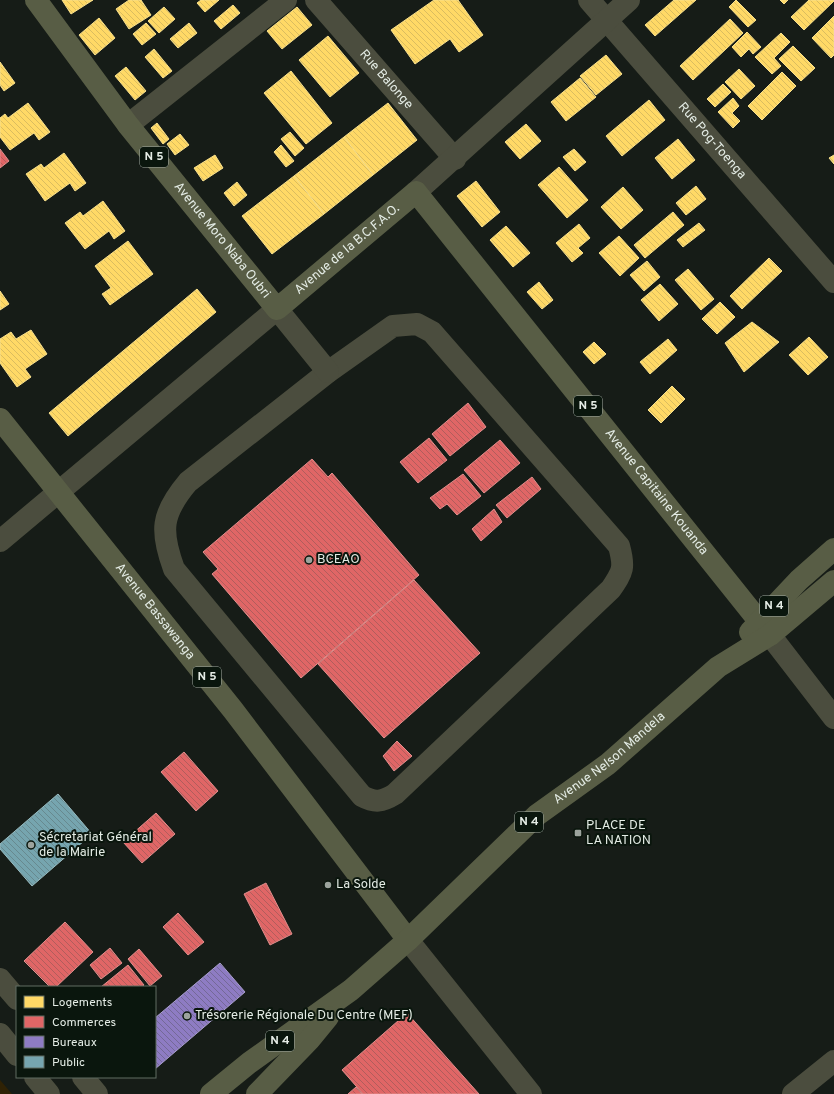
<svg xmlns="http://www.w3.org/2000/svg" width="834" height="1094" font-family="Overpass,sans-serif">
<defs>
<pattern id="homes-back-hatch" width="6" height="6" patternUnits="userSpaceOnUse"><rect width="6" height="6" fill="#ffd966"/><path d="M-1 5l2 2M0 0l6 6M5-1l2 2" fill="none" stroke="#dabc5f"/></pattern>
<pattern id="shops-back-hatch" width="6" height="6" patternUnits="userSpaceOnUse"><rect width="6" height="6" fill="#e06666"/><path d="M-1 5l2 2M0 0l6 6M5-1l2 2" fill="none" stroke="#b15d5c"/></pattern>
<pattern id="offices-back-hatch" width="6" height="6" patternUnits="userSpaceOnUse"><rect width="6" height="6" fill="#8e7cc3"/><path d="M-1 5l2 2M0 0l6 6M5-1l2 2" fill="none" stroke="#746997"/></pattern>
<pattern id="public-back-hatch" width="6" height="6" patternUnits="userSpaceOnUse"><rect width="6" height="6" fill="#76a5af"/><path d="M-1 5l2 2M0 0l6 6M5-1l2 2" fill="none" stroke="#67898f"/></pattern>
</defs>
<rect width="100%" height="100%" fill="#161c17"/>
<!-- grass -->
<path fill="#2f2205" d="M 0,1080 L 12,1094 L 0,1094 Z"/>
<!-- homes -->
<g fill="url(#homes-back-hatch)" stroke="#f7df8c">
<path d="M 62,0 L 93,0 L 71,14 Z"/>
<path d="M 129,0 L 141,0 L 151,15 L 129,29 L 116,9 Z"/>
<path d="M 201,0 L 219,0 L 205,12 L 197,3 Z"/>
<path d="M 434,0 L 458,0 L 483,35 L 459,52 L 450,39 L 415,64 L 391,30 Z"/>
<path d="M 674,0 L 696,0 L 655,36 L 645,25 Z"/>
<path d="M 736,0 L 756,20 L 748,27 L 729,7 Z"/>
<path d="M 780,0 L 788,0 L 784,4 Z"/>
<path d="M 809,0 L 834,0 L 834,1 L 804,30 L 791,17 Z"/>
<path d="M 233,5 L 240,13 L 221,29 L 214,21 Z"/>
<path d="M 164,7 L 175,19 L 159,33 L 148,21 Z"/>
<path d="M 297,7 L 312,25 L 282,49 L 267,31 Z"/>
<path d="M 834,16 L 834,55 L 831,58 L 812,38 Z"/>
<path d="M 99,18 L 115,38 L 95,55 L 79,35 Z"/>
<path d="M 730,19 L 743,33 L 693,80 L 680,66 Z"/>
<path d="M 146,23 L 156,34 L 142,45 L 133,34 Z"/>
<path d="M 189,23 L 197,33 L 178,48 L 170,39 Z"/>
<path d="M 747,32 L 761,47 L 753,54 L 749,49 L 741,57 L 732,47 Z"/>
<path d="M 781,33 L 790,42 L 774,58 L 781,66 L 772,74 L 755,57 Z"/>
<path d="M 328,36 L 359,73 L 330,97 L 299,60 Z"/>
<path d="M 793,46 L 815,68 L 801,81 L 779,59 Z"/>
<path d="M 154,49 L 172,71 L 163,78 L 145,57 Z"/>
<path d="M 606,55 L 622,74 L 596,95 L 580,76 Z"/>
<path d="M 0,62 L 15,83 L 4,91 L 0,85 Z"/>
<path d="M 126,67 L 146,91 L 135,100 L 115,76 Z"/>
<path d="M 739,69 L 755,86 L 741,99 L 725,82 Z"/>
<path d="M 291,71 L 332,123 L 306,144 L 264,93 Z"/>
<path d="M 782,72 L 796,86 L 762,120 L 748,106 Z"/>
<path d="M 580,78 L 596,97 L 566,121 L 551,102 Z"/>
<path d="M 723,84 L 731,92 L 715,107 L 707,99 Z"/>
<path d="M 733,98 L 739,106 L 732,113 L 740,121 L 733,128 L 718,112 Z"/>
<path d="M 649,100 L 665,120 L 622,156 L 606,136 Z"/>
<path d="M 28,103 L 50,132 L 39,140 L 34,133 L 10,150 L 0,137 L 0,118 L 5,114 L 8,118 Z"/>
<path d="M 388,103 L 417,140 L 373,175 L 344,137 Z"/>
<path d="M 157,123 L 169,139 L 163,144 L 151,128 Z"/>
<path d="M 526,124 L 541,141 L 520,159 L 505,142 Z"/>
<path d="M 290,132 L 304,148 L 295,156 L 281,139 Z"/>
<path d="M 180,134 L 189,145 L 175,155 L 167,144 Z"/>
<path d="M 344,137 L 373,175 L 324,214 L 294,176 Z"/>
<path d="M 678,139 L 695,160 L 672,179 L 655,158 Z"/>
<path d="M 281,145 L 294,161 L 286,167 L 274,152 Z"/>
<path d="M 574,149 L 586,162 L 575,171 L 563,157 Z"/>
<path d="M 64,153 L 86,183 L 75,191 L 70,183 L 45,201 L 26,174 L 41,164 L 44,168 Z"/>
<path d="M 215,155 L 223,168 L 203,181 L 194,168 Z"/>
<path d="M 834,155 L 834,164 L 829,158 Z"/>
<path d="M 559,167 L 588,200 L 567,218 L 538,185 Z"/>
<path d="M 294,176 L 324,214 L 272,254 L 242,216 Z"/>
<path d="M 476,181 L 500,212 L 482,227 L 457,196 Z"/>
<path d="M 237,182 L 247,195 L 234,206 L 224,193 Z"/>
<path d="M 696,186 L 706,199 L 686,215 L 676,203 Z"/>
<path d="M 623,187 L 643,210 L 621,229 L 601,207 Z"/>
<path d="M 103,201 L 125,231 L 114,239 L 109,231 L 85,249 L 65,223 L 80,212 L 83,216 Z"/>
<path d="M 673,212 L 684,225 L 645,258 L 634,245 Z"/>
<path d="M 699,223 L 705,230 L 683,247 L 677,240 Z"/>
<path d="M 579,224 L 590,238 L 578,248 L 583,253 L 572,262 L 556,243 Z"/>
<path d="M 506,226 L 530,253 L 513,267 L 490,240 Z"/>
<path d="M 619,236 L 639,258 L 620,276 L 599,253 Z"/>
<path d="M 128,241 L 153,274 L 110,305 L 102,294 L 111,288 L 95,266 Z"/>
<path d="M 769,258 L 782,271 L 742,309 L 730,296 Z"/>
<path d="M 647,261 L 660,277 L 644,291 L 630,275 Z"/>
<path d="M 688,269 L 714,299 L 701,310 L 675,280 Z"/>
<path d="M 539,282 L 553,300 L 542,309 L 527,292 Z"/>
<path d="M 660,284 L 678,304 L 659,321 L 641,300 Z"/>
<path d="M 197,289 L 216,312 L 68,436 L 49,413 Z"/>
<path d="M 0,291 L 9,304 L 0,310 Z"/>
<path d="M 720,302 L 735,317 L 717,334 L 702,319 Z"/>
<path d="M 752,322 L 779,342 L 744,372 L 725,343 Z"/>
<path d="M 31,330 L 47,354 L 25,369 L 31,377 L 17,387 L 0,363 L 0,339 L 11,332 L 16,339 Z"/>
<path d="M 809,337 L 828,357 L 808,375 L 789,355 Z"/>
<path d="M 668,339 L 677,350 L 650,374 L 640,362 Z"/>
<path d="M 594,342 L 606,354 L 594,364 L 583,352 Z"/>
<path d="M 672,386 L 685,399 L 661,423 L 648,410 Z"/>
</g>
<!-- shops -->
<g fill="url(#shops-back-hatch)" stroke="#e18e8c">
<path d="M 0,149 L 9,161 L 0,168 Z"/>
<path d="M 468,403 L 486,427 L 450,456 L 432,434 Z"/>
<path d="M 429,438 L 447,460 L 418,483 L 400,462 Z"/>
<path d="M 500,440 L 520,463 L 484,493 L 464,470 Z"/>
<path d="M 312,459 L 328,477 L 332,473 L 419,575 L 301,678 L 212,574 L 218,569 L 203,552 Z"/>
<path d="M 463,474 L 481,496 L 457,515 L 447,504 L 440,509 L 430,498 Z"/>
<path d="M 532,477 L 541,489 L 507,518 L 496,505 Z"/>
<path d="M 494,509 L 502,522 L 481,541 L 472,529 Z"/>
<path d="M 414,580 L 480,653 L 384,738 L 318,664 Z"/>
<path d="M 397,741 L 412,756 L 394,771 L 383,756 Z"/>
<path d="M 184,752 L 218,791 L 196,811 L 161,772 Z"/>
<path d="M 156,813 L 175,834 L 142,863 L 123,842 Z"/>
<path d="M 266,883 L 292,934 L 270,945 L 244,894 Z"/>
<path d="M 178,913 L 204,942 L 188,955 L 163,927 Z"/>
<path d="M 65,922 L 93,952 L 56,987 L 50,987 L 24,961 Z"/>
<path d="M 110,948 L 122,963 L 101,979 L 90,965 Z"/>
<path d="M 139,949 L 162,976 L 150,986 L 128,959 Z"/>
<path d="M 128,965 L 144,985 L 142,987 L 101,987 Z"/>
<path d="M 407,1013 L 479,1094 L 363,1094 L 342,1070 Z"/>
<path d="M 356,1087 L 362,1094 L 348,1094 Z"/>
</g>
<!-- offices -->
<path fill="url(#offices-back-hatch)" stroke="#a89ecd" d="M 220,963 L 245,992 L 155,1069 L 155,1018 Z"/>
<!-- public -->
<path fill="url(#public-back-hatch)" stroke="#97babf" d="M 58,794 L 92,834 L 32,886 L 0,849 L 0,844 Z"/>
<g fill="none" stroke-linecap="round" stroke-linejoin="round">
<!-- minor -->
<g stroke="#4b4d3e" stroke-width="22">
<path id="s1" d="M 316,0 L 455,159"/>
<path id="s2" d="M 589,0 L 834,282"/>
<path d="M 128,125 L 286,0"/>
<path d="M 416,192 L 629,0"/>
<path d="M 417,324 L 432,332 L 619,546 C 625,568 623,571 611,589 L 395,794 C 382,802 375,803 362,796 L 174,569 C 160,531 161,514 188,482 L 328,372 L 393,326 Z"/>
<path d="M 0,541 L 277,309 L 328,372"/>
<path d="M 770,635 L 834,718"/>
<path d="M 408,940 L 531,1094"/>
<path d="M 0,979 L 17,999"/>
<path d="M 0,1034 L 17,1055"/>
<path d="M 35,1077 L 49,1094"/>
<path d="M 83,1077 L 97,1094"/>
<path d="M 793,1094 L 834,1061"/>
</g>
<!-- highway -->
<g stroke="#585d45" stroke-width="22">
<path id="s3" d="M 36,0 L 128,125 L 277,309 L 416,192 L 770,635"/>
<path id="s4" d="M 0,419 L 233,710 L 408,940"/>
<path d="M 750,632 L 799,580 L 834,549"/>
<path id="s5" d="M 211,1094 L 249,1063 L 351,990 L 408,940 L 537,815 L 608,764 L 718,667 L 770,635 L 834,581"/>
<path d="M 257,1094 L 310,1039 L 328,1017"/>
</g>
</g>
<!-- markers -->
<g fill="#9ca39d" stroke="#0a160d" stroke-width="1.5">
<circle cx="309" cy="560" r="4"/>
<rect x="574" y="829" width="8" height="8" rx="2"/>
<circle cx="31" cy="845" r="4"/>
<circle cx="328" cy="885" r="4"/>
<circle cx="187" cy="1016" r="4"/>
</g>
<g text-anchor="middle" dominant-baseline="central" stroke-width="4" stroke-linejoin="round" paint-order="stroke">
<!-- shield labels -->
<g fill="#0a160d" stroke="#a3aca4" stroke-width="1">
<rect x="140" y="147" width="28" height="20" rx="3"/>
<rect x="574" y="396" width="28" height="20" rx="3"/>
<rect x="760" y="596" width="28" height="20" rx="3"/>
<rect x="193" y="667" width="28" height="20" rx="3"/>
<rect x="515" y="812" width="28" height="20" rx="3"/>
<rect x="266" y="1031" width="28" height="20" rx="3"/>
</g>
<g font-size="12" font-weight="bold" fill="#e4ece5">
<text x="154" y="157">N 5</text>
<text x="588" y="406">N 5</text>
<text x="774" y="606">N 4</text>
<text x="207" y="677">N 5</text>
<text x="529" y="822">N 4</text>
<text x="280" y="1041">N 4</text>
</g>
<!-- street labels -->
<g font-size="13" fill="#e4ece5" stroke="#0a160d">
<text stroke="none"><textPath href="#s1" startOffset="106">Rue Balonge</textPath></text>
<text stroke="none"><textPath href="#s2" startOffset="187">Rue Pog-Toenga</textPath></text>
<text stroke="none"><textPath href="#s3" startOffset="304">Avenue Moro Naba Oubri</textPath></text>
<text stroke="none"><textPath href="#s3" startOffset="484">Avenue de la B.C.F.A.O.</textPath></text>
<text stroke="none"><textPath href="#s3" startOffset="958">Avenue Capitaine Kouanda</textPath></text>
<text stroke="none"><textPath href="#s4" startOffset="247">Avenue Bassawanga</textPath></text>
<text stroke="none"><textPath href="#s5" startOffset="522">Avenue Nelson Mandela</textPath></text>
</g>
<!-- poi labels -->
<g font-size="13" fill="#e4ece5" stroke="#0a160d" text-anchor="start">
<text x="317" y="560">BCEAO</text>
<text x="586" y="826">PLACE DE<tspan x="586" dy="15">LA NATION</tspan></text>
<text x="39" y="838">Sécretariat Général<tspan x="39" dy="15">de la Mairie</tspan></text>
<text x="336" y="885">La Solde</text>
<text x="195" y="1016">Trésorerie Régionale Du Centre (MEF)</text>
</g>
</g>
<!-- legend -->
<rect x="16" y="986" width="140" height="92" fill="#0a160d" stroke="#616c63"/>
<rect x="24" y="996" width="20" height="12" fill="#ffd966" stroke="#616c63"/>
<text x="52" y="1006" font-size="12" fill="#e4ece5">Logements</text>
<rect x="24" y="1016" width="20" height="12" fill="#e06666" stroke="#616c63"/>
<text x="52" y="1026" font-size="12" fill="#e4ece5">Commerces</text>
<rect x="24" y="1036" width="20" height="12" fill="#8e7cc3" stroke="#616c63"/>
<text x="52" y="1046" font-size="12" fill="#e4ece5">Bureaux</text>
<rect x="24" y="1056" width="20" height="12" fill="#76a5af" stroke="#616c63"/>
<text x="52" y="1066" font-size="12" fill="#e4ece5">Public</text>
</svg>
